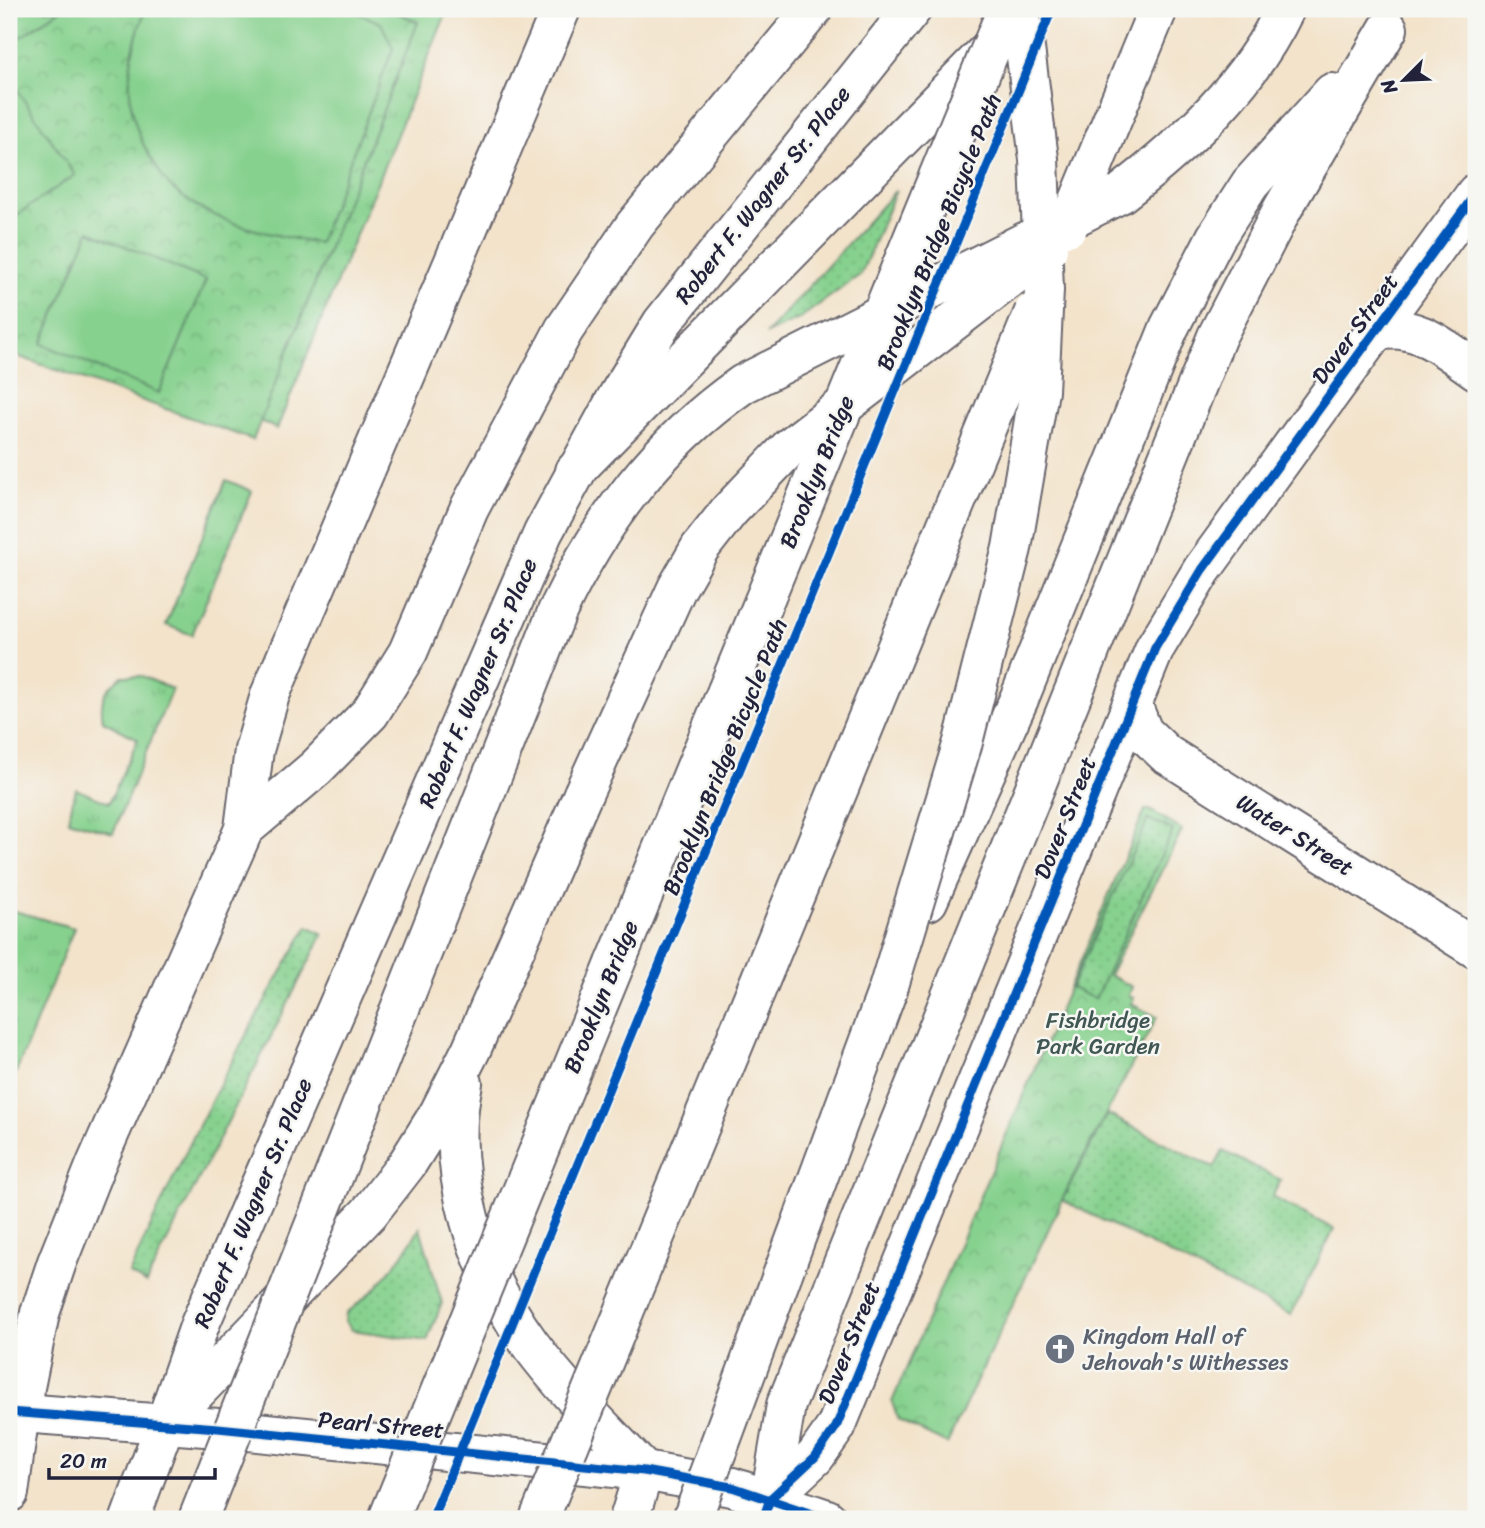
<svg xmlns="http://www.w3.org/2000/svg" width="1485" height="1528" font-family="Sriracha,sans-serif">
<defs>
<pattern id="grass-tufts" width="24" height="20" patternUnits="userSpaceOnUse" patternTransform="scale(1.75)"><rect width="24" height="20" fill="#86d18e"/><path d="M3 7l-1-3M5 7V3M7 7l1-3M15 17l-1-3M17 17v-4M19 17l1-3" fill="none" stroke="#73b37b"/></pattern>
<pattern id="park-crowns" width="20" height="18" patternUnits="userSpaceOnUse" patternTransform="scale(1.75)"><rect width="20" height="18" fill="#86d18e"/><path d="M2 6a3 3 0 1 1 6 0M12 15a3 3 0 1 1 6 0" fill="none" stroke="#73b37b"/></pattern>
<pattern id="garden-dots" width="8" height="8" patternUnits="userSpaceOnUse" patternTransform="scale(1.75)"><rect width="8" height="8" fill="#86d18e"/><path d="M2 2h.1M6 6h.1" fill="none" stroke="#73b37b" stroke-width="1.8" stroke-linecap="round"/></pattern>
</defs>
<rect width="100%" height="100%" fill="#f6f6f2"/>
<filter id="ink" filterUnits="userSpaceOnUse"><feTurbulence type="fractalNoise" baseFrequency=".0143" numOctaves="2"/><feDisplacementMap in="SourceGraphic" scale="14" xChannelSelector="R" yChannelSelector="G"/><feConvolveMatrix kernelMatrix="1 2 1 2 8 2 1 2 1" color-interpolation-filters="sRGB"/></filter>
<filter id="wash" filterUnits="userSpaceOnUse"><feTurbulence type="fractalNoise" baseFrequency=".00686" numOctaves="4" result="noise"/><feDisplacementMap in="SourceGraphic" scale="28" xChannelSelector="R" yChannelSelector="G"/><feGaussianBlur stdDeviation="1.57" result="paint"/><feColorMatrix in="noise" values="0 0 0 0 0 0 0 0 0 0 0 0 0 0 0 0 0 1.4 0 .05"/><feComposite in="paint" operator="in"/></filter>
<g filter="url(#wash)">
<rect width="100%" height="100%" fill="#f3e3cb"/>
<!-- grass -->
<g fill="url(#grass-tufts)" stroke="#547a64" stroke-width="2">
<path d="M 21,9 L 62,9 L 9,45 L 9,17 Z"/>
<path d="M 389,9 L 448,9 L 277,429 L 260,421 L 418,22 Z"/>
<path d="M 226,480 L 252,491 L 192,635 L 166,625 Z"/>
<path d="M 122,676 L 142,676 L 172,689 L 113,833 L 68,820 L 76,789 L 109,803 L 138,739 L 103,721 C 99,699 104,690 122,676 Z"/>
<path d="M 9,887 L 15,889 L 11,910 L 74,928 L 9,1090 Z"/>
</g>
<!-- park -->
<g fill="url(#park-crowns)" stroke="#547a64" stroke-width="2">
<path d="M 62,9 L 389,9 L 418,22 L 253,440 L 20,357 L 9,349 L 9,45 Z"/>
<path d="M 1145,810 L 1150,810 L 1182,830 L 1109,975 L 1132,987 L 1129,995 L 1134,998 L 1131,1004 L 1157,1017 L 1074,1175 L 947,1444 L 898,1420 L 892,1402 Z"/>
</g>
<!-- garden -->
<g fill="url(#garden-dots)" stroke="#547a64" stroke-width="2">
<path d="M 896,190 L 861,274 L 799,319 L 766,334 Z"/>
<path d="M 1148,819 L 1173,830 L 1095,999 L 1071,988 Z"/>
<path d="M 308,926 L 323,934 L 146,1283 L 129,1274 C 182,1154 241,1039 308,926 Z"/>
<path d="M 1107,1114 L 1214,1168 L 1223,1151 L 1281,1180 L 1272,1197 L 1334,1229 L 1291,1315 L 1062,1200 Z"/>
<path d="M 420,1228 L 442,1303 L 427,1341 L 352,1330 L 345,1321 L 346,1314 L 376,1288 L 402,1256 Z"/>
</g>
<!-- pitch -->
<g fill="#86d18e" stroke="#547a64" stroke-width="2">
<path d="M 146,9 L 349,9 L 381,23 L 393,48 L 319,243 C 269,235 210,223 171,187 C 165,182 160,173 156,166 C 122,117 124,62 146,9 Z"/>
<path d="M 9,78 L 75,175 L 9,220 Z"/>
<path d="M 89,231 L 206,280 L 159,393 L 42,344 Z"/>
</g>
</g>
<g filter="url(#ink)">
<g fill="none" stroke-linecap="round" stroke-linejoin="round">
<!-- street casing -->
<g stroke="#6b666d" stroke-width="42">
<g id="street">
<path d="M 1378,331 C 1418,323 1445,349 1476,370"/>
<path d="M 1132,704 L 1143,732 L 1166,754 L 1476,949"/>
<path d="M 9,1493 L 20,1412"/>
</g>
</g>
<!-- secondary casing -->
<g stroke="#6b666d" stroke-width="42">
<g id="secondary">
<path d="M 20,1412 L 40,1313 L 57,1262 L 96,1164 L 244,829 L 254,750 L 270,695 L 561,9"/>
<path d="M 165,1424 L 200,1324 L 543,533 L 617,397 L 662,323 L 912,9"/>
<path d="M 763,1519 L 770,1499 L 815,1457 L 836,1427 L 1155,648 L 1202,570 L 1476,193"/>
</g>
</g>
<!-- primary casing -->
<g stroke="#6b666d" stroke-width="42">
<path id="primary" d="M 9,1412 L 218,1428 L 644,1471 L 732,1487 L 827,1519"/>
</g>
<!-- highway casing -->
<g stroke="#6b666d" stroke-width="42">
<g id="highway">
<path d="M 1120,194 C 1184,145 1250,84 1285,9"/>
<path d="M 575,471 L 993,45"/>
<path d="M 244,829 L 316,768 L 370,713 L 408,652 L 469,509 L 564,330 L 635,225 L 813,9"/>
<path d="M 928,901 L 1019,699 L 1169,328 L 1216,237 L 1250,184 L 1332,93"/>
<path d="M 615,964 L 727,691"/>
<path d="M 745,1017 L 857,744"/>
<path d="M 463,1083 C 444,1172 477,1271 530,1344 C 564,1390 605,1430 644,1471 L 629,1519"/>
<path d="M 770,1499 L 786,1405 L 1217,336 L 1283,208 L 1388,29"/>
<path d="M 130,1519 L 165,1424 L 369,1213 L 407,1164 L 439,1113 L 471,1050 L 583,794"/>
</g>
</g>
<!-- street -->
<use href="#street" stroke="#fff" stroke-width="38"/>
<!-- secondary -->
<use href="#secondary" stroke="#fff" stroke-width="38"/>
<!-- primary -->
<use href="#primary" stroke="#fff" stroke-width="38"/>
<!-- highway -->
<use href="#highway" stroke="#fff" stroke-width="38"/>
<!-- highway-bridge casing -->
<g stroke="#6b666d" stroke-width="42" stroke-linecap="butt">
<g id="highway-bridge">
<path d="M 1068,227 L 1158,9"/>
<path d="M 727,691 L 1007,9"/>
<path d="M 857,744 L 1034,312"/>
<path d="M 583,794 L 677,588 L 700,548 L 729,511 L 790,447 L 1048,249"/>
<path d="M 198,1519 L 557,612 C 601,519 659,443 743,384 L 1120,194"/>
<path d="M 388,1519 L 615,964"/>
<path d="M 539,1519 L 745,1017"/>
<path d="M 692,1519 L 888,989 L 963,742 L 1012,548 L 1039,391 L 1044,290 L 1039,159 L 1020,9"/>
</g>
</g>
<!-- highway-bridge -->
<use href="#highway-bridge" stroke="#fff" stroke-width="38"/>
<!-- cycleway casing -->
<g stroke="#f6f6f2" stroke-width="13">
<g id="cycleway">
<path d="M 9,1412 L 218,1428 L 644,1471 L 732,1487 L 827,1519"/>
<path d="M 432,1519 L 1052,9"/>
<path d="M 763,1519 L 770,1499 L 815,1457 L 836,1427 L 1155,648 L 1202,570 L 1476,193"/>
</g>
</g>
<!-- cycleway -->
<use href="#cycleway" stroke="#0057b8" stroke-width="9"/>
</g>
</g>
<!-- icons -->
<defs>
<g id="church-disc" transform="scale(1.575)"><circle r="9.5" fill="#6b7280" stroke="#f6f6f2"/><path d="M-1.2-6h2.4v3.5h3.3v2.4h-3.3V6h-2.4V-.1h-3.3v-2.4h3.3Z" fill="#fff"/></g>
</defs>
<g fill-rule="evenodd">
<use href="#church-disc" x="1060" y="1349"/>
</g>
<g text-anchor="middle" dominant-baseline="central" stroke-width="5" stroke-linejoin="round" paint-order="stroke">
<!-- street labels -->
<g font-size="23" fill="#22223b" stroke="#f6f6f2">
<text transform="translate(763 195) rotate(-52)">Robert F. Wagner Sr. Place</text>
<text transform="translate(939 232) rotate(-68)">Brooklyn Bridge Bicycle Path</text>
<text transform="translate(1355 329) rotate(-54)">Dover Street</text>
<text transform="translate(817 472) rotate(-68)">Brooklyn Bridge</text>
<text transform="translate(478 683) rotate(-67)">Robert F. Wagner Sr. Place</text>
<text transform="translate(725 757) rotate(-68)">Brooklyn Bridge Bicycle Path</text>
<text transform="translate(1065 818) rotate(-68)">Dover Street</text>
<text transform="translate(1295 835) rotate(32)">Water Street</text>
<text transform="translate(601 997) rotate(-68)">Brooklyn Bridge</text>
<text transform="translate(253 1203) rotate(-67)">Robert F. Wagner Sr. Place</text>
<text transform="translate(849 1343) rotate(-68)">Dover Street</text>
<text transform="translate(381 1425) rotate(5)">Pearl Street</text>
</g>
<!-- park labels -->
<g font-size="23" fill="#405754" stroke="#f6f6f2">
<text x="1098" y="1020">Fishbridge<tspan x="1098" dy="26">Park Garden</tspan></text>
</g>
<!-- worship labels -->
<g font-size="23" fill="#5b616d" stroke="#f6f6f2" text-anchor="start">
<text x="1083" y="1336">Kingdom Hall of<tspan x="1083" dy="26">Jehovah's Withesses</tspan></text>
</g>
</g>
<!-- margin -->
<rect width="1485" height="1528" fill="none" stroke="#f6f6f2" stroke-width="35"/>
<!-- north arrow -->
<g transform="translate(1404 80) rotate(246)" stroke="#f6f6f2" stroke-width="5" paint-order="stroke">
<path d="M0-5L12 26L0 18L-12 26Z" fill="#22223b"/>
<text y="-10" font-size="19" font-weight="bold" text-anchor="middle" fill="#22223b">N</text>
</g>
<!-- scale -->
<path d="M49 1468v10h166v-10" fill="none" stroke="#22223b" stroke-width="3.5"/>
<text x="60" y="1468" font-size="21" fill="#22223b" stroke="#f6f6f2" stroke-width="5" paint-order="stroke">20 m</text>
</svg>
